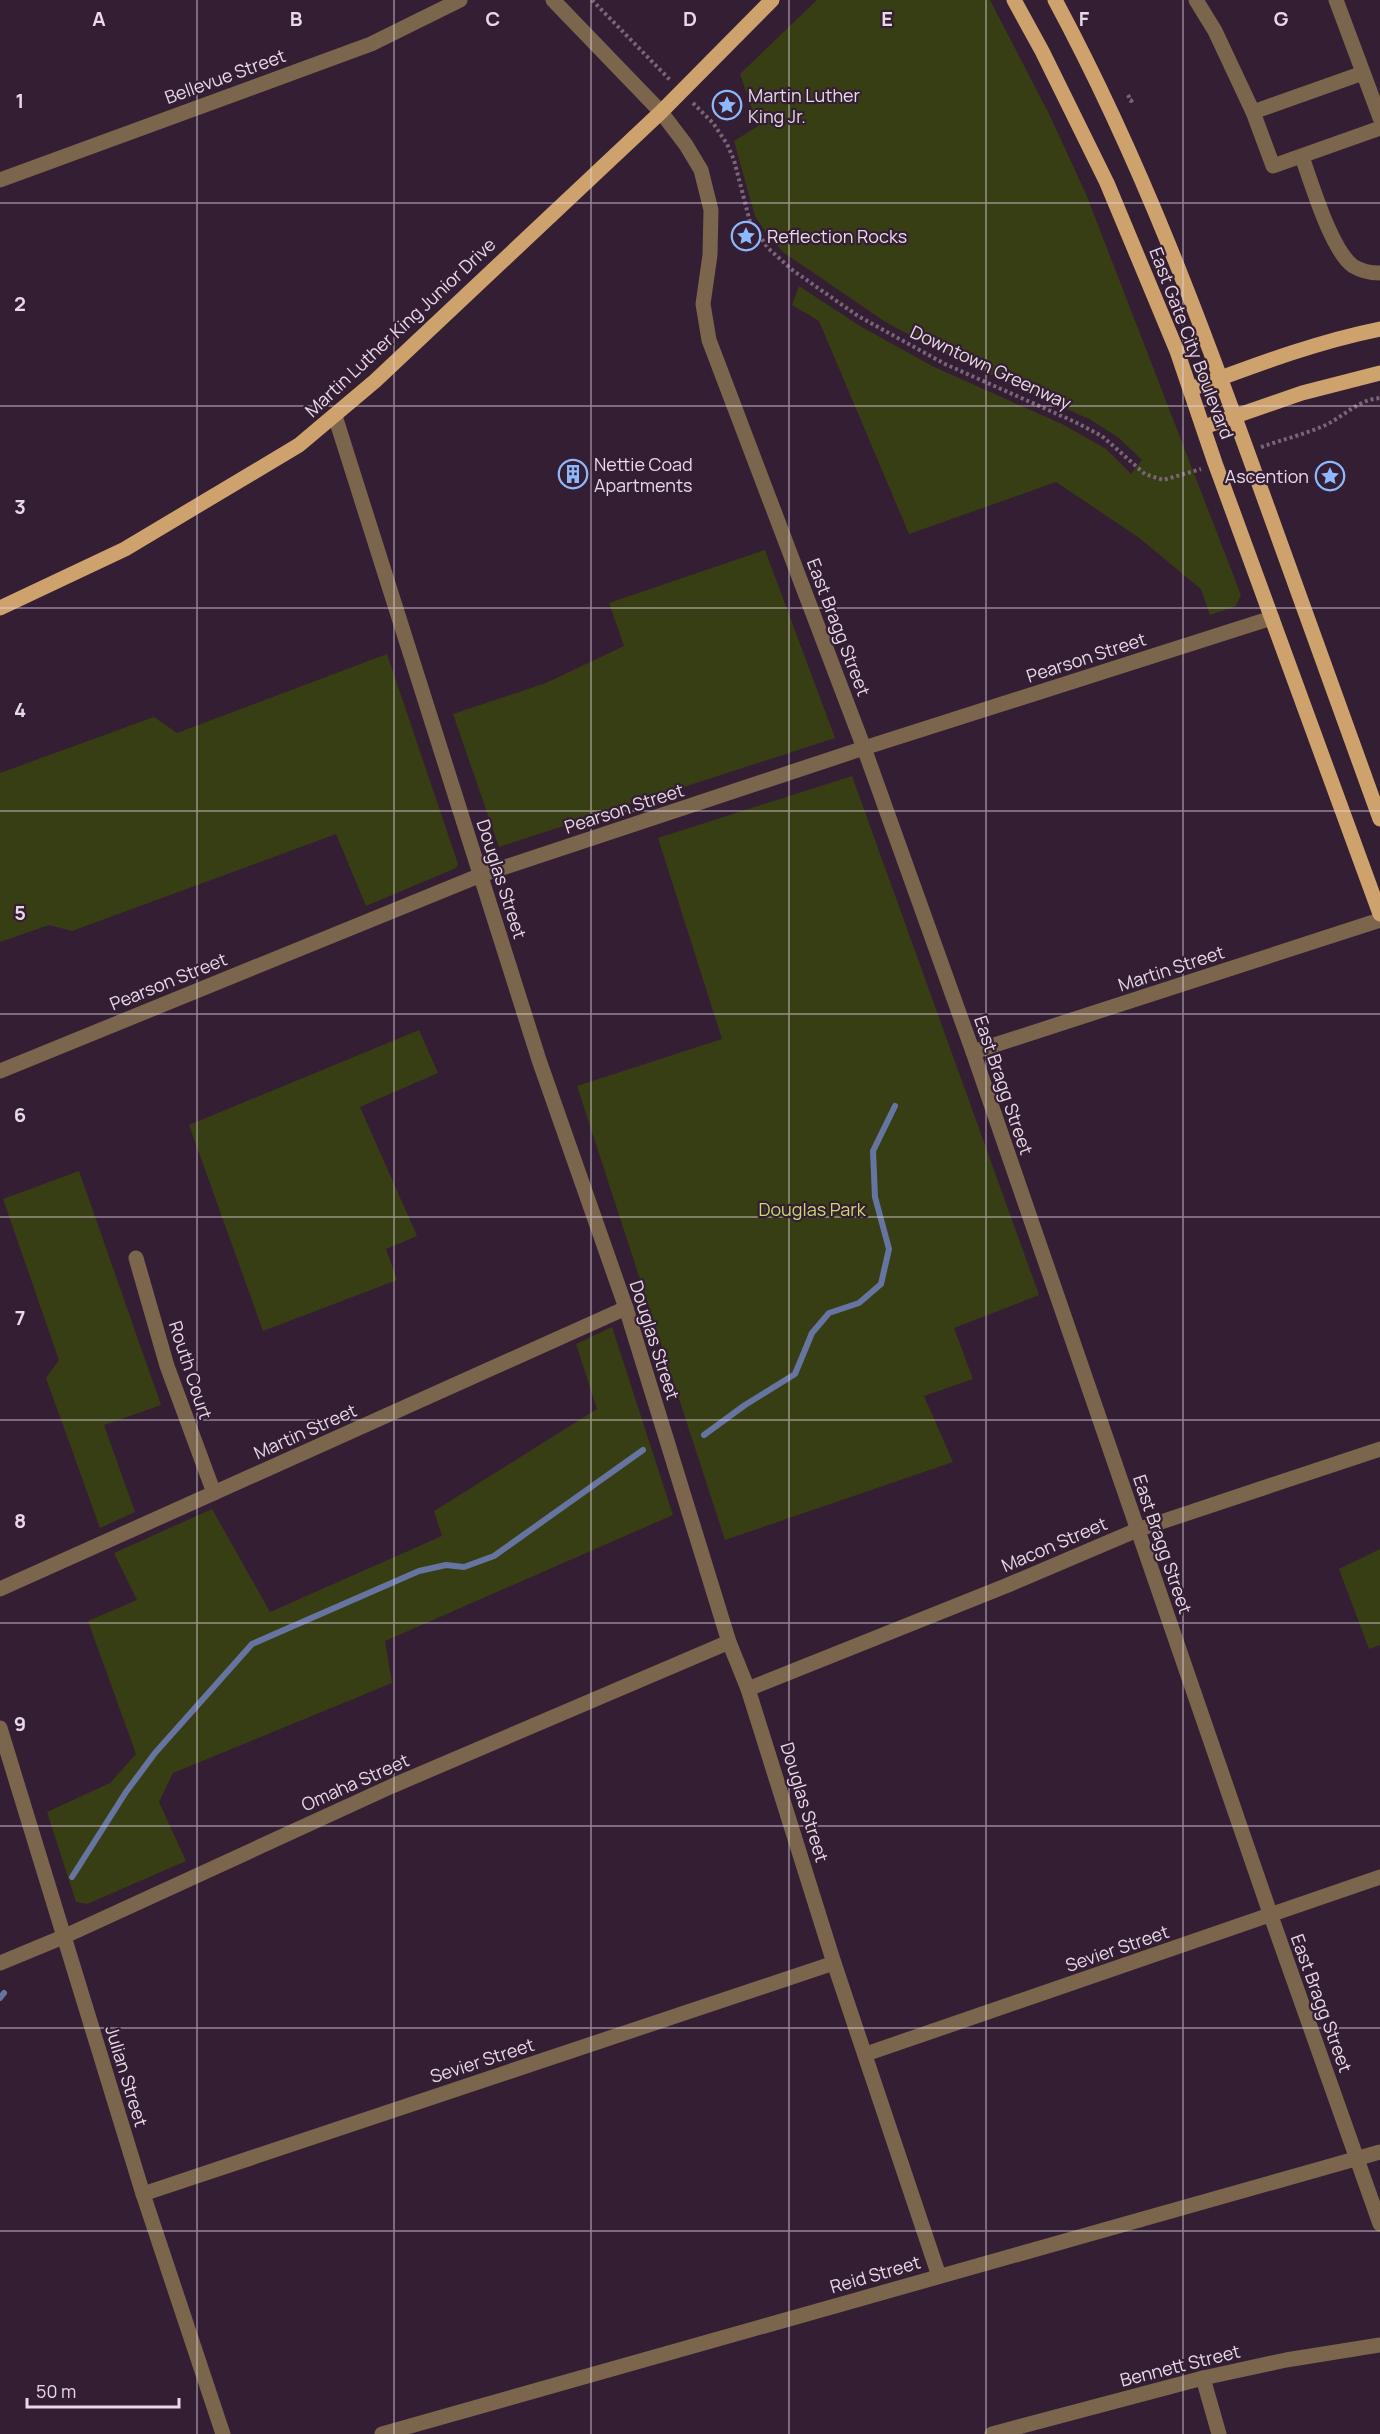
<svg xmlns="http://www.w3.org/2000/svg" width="1380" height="2434" font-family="Manrope,sans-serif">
<rect width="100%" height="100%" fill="#341e33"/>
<!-- green -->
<g fill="#383e13">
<path d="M 817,0 L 990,0 L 1049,114 L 1086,194 L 1241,595 L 1236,606 L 1210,615 L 1201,589 L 1138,537 L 1056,482 L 909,534 L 819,321 L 792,305 L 799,286 L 860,326 L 932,366 L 1064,425 L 1106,449 L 1131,474 L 1142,460 L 1119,438 L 1091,420 L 935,349 L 884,321 L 783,252 L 767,234 L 755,216 L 734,141 L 758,126 L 740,74 Z"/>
<path d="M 765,550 L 835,738 L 499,847 L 453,714 L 546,683 L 624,646 L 609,603 Z"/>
<path d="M 387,654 L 458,864 L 456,868 L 366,906 L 336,834 L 72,931 L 49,925 L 0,942 L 0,773 L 154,717 L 177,733 Z"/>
<path d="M 852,776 L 1039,1295 L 954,1328 L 973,1379 L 924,1396 L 953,1462 L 725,1540 L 577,1086 L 722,1039 L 658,838 Z"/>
<path d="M 419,1030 L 438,1073 L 360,1107 L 417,1236 L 386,1249 L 397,1280 L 263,1331 L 189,1125 Z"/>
<path d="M 79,1171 L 161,1405 L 104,1425 L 135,1512 L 100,1528 L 46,1378 L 59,1360 L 3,1199 Z"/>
<path d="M 612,1327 L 673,1515 L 385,1641 L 392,1683 L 173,1773 L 159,1802 L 186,1861 L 87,1904 L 76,1902 L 47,1812 L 110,1783 L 136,1754 L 88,1621 L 137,1600 L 114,1553 L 212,1509 L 270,1612 L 442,1536 L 434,1511 L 597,1409 L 576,1344 Z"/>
<path d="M 1380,1549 L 1380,1645 L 1369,1649 L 1339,1569 Z"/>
</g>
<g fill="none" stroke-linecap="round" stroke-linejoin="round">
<!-- stream -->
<g stroke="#6674a1" stroke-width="6">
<path d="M 704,1435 L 745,1405 L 795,1374 L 812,1333 L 829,1313 L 859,1303 L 881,1284 L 889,1249 L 875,1197 L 873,1151 L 895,1106"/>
<path d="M 72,1877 L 126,1792 L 155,1753 L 252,1644 L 419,1571 L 446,1565 L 464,1567 L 494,1556 L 643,1450"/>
<path d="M 0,1998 L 4,1993"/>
</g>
<!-- path -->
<g stroke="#786577" stroke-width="4" stroke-dasharray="3 3" stroke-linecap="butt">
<path d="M 592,0 L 671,81"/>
<path d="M 1128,95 L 1131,101 L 1135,98"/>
<path d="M 693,103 L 713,123 L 727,144 L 734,160 L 750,222 L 768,248 L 791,269 L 858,316 L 945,364 L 1073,421 L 1102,436 L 1145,474 L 1163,480 L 1201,469"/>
<path d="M 1261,447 C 1281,440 1302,435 1321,427 C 1342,419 1356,400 1380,398"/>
</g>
<!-- minor -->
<g stroke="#7b654c" stroke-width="15">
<path d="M 553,0 L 661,112 L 686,145 L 701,170 L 711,210 L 710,255 L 703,304 L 709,340 L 864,748 L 973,1052 L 1271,1916 L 1380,2224"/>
<path d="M 1196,0 L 1215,31 L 1253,112"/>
<path d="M 1336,0 L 1380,118"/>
<path d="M 1363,73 L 1253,112 L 1273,166 L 1380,128"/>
<path d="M 1302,157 C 1312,184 1331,250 1353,266 C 1361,271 1371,273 1380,273"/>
<path d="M 0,180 L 371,44 L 460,0"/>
<path d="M 335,416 L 539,1060 L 626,1308 L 729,1642 L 748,1689 L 834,1963 L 939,2276"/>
<path d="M 973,1052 L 1380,920"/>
<path d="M 0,1071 L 481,875 L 864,748 L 1272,618"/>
<path d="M 136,1258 L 167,1366 L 214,1493"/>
<path d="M 0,1589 L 626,1308"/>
<path d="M 748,1689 L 1008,1585 L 1137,1530 L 1380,1449"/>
<path d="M 0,1728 L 143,2194 L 223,2434"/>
<path d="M 0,1963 L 63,1937 L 392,1786 L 729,1642"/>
<path d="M 866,2054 L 1380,1877"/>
<path d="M 143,2194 L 834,1963"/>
<path d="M 1203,2378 L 1219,2434"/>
<path d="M 382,2434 L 1380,2152"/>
<path d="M 992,2434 L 1203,2378 L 1286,2360 L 1380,2345"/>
</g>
<!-- major -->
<g stroke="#cea26d" stroke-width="15">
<path d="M 1014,0 L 1042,51 L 1107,183 L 1177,351 L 1215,463 L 1380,914"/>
<path d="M 1055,0 C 1141,160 1202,325 1263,495 C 1302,603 1341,711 1380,819"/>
<path d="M 1191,389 C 1253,366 1315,342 1380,329"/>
<path d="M 1204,427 L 1302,393 L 1380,373"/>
<path d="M 0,608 L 125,549 L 299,445 L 375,381 L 661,112 L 772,0"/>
</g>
</g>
<!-- grid -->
<path fill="none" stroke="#e7d9e6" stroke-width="1.5" stroke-opacity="0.55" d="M 197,0 L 197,2434M 394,0 L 394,2434M 591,0 L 591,2434M 789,0 L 789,2434M 986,0 L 986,2434M 1183,0 L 1183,2434M 0,203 L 1380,203M 0,406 L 1380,406M 0,608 L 1380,608M 0,811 L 1380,811M 0,1014 L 1380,1014M 0,1217 L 1380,1217M 0,1420 L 1380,1420M 0,1623 L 1380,1623M 0,1826 L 1380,1826M 0,2028 L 1380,2028M 0,2231 L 1380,2231"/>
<!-- icons -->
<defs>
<g id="sight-ring" transform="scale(1.5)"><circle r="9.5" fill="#341e33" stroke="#8db9fc" stroke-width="1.5"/><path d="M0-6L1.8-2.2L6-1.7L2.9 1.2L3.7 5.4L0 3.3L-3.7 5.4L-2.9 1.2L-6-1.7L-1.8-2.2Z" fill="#8db9fc"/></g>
<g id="building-ring" transform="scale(1.5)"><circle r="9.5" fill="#341e33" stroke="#8db9fc" stroke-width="1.5"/><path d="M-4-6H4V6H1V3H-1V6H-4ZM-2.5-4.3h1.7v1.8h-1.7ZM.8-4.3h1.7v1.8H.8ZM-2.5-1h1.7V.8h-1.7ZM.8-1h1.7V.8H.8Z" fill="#8db9fc"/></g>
</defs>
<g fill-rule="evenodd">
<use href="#sight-ring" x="727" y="105"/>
<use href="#sight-ring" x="746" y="236"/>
<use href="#building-ring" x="573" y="474"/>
<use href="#sight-ring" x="1330" y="476"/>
</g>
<g text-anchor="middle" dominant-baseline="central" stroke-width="4.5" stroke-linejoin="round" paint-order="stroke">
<!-- street labels -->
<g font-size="18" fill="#e7d9e6" stroke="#341e33">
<text transform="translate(225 76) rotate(-20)">Bellevue Street</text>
<text transform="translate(400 327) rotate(-43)">Martin Luther King Junior Drive</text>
<text transform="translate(1192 343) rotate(69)">East Gate City Boulevard</text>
<text transform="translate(991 367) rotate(25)">Downtown Greenway</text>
<text transform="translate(839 627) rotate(69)">East Bragg Street</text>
<text transform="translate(1086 657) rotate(-18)">Pearson Street</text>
<text transform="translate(624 808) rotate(-18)">Pearson Street</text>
<text transform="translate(502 879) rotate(72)">Douglas Street</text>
<text transform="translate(1171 968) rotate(-18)">Martin Street</text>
<text transform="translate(168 981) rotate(-22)">Pearson Street</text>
<text transform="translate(1004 1085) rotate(71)">East Bragg Street</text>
<text transform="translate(655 1340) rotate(72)">Douglas Street</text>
<text transform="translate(191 1370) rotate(72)">Routh Court</text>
<text transform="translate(305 1431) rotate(-24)">Martin Street</text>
<text transform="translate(1054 1544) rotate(-23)">Macon Street</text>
<text transform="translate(1163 1544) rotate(71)">East Bragg Street</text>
<text transform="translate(355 1782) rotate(-24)">Omaha Street</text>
<text transform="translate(805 1802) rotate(73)">Douglas Street</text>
<text transform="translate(1117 1948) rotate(-19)">Sevier Street</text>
<text transform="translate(1322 2003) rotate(70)">East Bragg Street</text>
<text transform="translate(482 2060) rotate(-18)">Sevier Street</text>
<text transform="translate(127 2076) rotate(73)">Julian Street</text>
<text transform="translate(875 2274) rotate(-16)">Reid Street</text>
<text transform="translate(1180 2365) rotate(-14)">Bennett Street</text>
</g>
<!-- poi labels -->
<g font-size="18" fill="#e7d9e6" stroke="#341e33" text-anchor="start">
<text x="748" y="95">Martin Luther<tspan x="748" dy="21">King Jr.</tspan></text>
<text x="767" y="236">Reflection Rocks</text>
<text x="594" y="464">Nettie Coad<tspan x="594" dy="21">Apartments</tspan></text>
<text x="1309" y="476" text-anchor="end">Ascention</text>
</g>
<!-- park labels -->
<g font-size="18" fill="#cada70" stroke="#341e33">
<text x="812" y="1209">Douglas Park</text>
</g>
</g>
<g font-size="20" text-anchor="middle" font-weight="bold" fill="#e7d9e6" stroke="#341e33" stroke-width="4.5" stroke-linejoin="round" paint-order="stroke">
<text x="99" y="26">A</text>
<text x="296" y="26">B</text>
<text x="493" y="26">C</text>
<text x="690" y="26">D</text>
<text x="887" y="26">E</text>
<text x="1084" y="26">F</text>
<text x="1281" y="26">G</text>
<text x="20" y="108">1</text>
<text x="20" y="311">2</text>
<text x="20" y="514">3</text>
<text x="20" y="717">4</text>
<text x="20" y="920">5</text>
<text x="20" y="1122">6</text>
<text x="20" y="1325">7</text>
<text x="20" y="1528">8</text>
<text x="20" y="1731">9</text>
</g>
<!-- scale -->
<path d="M27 2398v9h152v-9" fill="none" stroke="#e7d9e6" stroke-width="3"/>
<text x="36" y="2398" font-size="18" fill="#e7d9e6" stroke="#341e33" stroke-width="4.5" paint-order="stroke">50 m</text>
</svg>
